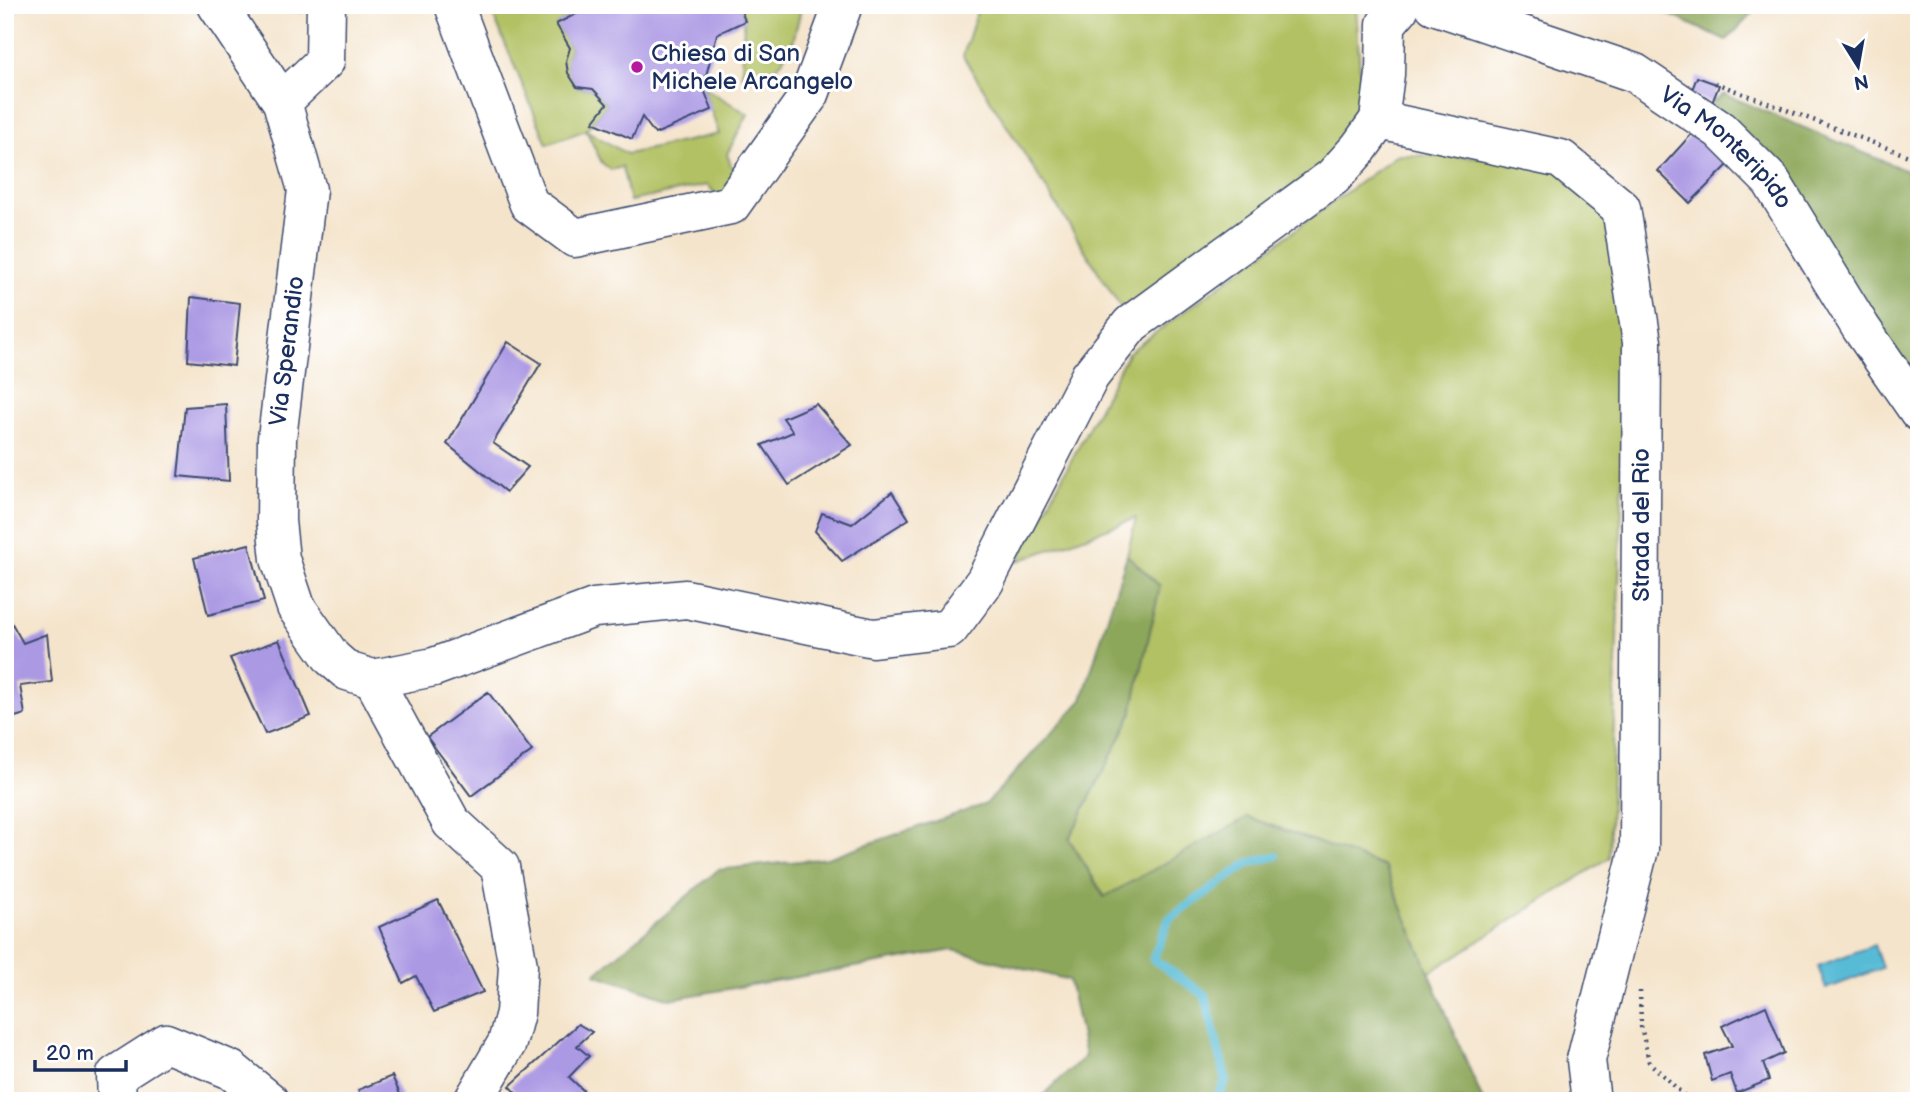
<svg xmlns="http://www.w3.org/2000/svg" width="1924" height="1106" font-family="'Balsamiq Sans',sans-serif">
<rect width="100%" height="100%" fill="#fff"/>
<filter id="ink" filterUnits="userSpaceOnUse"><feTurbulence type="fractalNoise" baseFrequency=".0143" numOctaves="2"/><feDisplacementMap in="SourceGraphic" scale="14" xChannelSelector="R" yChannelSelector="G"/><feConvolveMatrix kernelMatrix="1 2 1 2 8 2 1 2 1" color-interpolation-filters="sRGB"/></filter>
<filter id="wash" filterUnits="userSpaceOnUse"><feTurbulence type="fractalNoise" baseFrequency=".00686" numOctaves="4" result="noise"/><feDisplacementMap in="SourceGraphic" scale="28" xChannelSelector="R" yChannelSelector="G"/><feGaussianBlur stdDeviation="1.57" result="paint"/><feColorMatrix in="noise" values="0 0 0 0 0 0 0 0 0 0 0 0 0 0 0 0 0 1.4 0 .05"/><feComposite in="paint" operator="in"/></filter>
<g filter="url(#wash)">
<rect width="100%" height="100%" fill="#f4e4cb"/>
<!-- green -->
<g fill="#b2c164" stroke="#667861" stroke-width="2">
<path d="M 489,5 L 588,5 L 588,8 L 557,24 L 570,48 C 564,66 567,71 577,87 L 593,89 L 607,104 L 586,130 L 627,154 L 719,134 L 703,87 L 748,114 L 727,154 L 737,182 L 720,198 L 707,185 L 630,201 L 622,167 L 611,170 L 602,163 L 586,130 L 547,144 Z"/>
<path d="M 739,5 L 802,5 L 793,42 L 789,46 L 782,61 L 764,83 L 742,75 L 744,18 Z"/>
<path d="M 979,5 L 1356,5 L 1362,105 L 1359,148 L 1131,324 L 963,56 Z"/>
<path d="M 1397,155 L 1561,159 L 1621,208 L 1642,342 L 1623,472 L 1609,858 L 1429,973 L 1385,867 L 1248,817 L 1105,897 L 1069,839 L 1131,716 L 1160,586 L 1127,555 L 1136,518 L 1018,561 L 1128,353 Z"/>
</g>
<!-- forest -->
<g fill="#8da75a" stroke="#546b5c" stroke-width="2">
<path d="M 1650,5 L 1760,5 L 1726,41 Z"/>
<path d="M 1724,94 L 1919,176 L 1919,401 L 1712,103 Z"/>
<path d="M 1127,555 L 1160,586 L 1131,716 L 1069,839 L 1104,897 L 1248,817 L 1385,867 L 1483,1101 L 1037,1101 L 1085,1056 L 1069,980 L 953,950 L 670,999 L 595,974 L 718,870 L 827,858 L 986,804 L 1082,700 Z"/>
</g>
<!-- water -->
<path fill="#58bbd6" stroke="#3a759a" stroke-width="2" d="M 1874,945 L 1882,968 L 1826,989 L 1818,966 Z"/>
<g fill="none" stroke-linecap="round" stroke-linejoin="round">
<!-- stream -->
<path stroke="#58bbd6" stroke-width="9" d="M 1216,1101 L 1226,1080 L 1205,995 L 1153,959 L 1169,919 L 1249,863 L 1276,856"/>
</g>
<g id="blocks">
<!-- building -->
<g fill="#ab99e4">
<path d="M 293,5 L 317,5 L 317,7 L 293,10 Z"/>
<path d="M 588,5 L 739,5 L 745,21 L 717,34 L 703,87 L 712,110 L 655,134 L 642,117 L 632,139 L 593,122 L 607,104 L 593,89 L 577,87 L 568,73 L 566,61 L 570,48 L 556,24 L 588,8 Z"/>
<path d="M 1697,77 L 1719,85 L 1712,103 L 1690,95 Z"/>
<path d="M 1697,128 L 1731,162 L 1690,203 L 1658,171 Z"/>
<path d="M 191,297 L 240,303 L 234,366 L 188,361 Z"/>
<path d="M 508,342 L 541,363 L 493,443 L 528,467 L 506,492 L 447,444 Z"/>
<path d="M 226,404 L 229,481 L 178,476 L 185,407 Z"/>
<path d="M 816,404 L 852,445 L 789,485 L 762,445 L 793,432 L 783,418 Z"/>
<path d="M 892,492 L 909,519 L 842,561 L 815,531 L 822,513 L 852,524 Z"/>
<path d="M 249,544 L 264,601 L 208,615 L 194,558 Z"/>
<path d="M 10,620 L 23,643 L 47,634 L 52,682 L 20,686 L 25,714 L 5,720 L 5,621 Z"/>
<path d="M 279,640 L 311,716 L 265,734 L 230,658 Z"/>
<path d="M 488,692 L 532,751 L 471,796 L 427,737 Z"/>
<path d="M 438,900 L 483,992 L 434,1012 L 416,976 L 403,983 L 379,927 Z"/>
<path d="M 1766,1006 L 1784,1053 L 1763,1063 L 1769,1080 L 1737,1093 L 1730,1074 L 1712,1081 L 1705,1055 L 1732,1046 L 1722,1026 Z"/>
<path d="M 578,1024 L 592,1032 L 577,1046 L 589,1056 L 569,1077 L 584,1091 L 570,1101 L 524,1101 L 510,1086 Z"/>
<path d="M 392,1076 L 403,1101 L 363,1101 L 358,1090 Z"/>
</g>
</g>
</g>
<g filter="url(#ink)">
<use href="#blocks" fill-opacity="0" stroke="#3c4a6e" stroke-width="2"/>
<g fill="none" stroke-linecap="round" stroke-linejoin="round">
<!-- minor casing -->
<g stroke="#3c4a6e" stroke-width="41">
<g id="minor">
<path d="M 217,5 L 282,102 L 307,190 L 277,438 L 276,521 L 280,559 L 296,607 L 332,658 L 347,671 L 373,679 L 434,667 L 594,608 L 686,599 L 873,638 L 949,629 L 985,581 L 1090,376 L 1131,324 L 1333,177 L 1359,148 L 1379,120 L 1385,74 L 1386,24 L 1399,9"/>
<path d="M 454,5 L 529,204 L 575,238 L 731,205 L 810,94 L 843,5"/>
<path id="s1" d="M 1434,5 L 1635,73 L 1720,130 L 1771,181 L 1861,328 L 1919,412"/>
<path d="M 282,102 L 325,61 L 326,5"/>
<path d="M 1379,120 L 1561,159 L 1621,208 L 1642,342 L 1639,849 L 1586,1060 L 1591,1101"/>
<path d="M 373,679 L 451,822 L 500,867 L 518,966 L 515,1013 L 507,1043 L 473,1101"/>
<path d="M 117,1101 L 116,1075 L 166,1043 L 231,1070 L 269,1101"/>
</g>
</g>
<!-- path -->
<g stroke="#3c4a6e" stroke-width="4.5" stroke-dasharray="2 5" stroke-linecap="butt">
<path d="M 1715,83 L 1919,160"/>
<path d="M 1640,991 L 1641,1026 L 1649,1062 L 1690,1101"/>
</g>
<!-- minor -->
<use href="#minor" stroke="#fff" stroke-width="38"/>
</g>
</g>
<!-- markers -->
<circle fill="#b5179e" stroke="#fff" stroke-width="2.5" cx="637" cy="67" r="7"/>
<g text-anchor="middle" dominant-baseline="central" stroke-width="6" stroke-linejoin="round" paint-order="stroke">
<!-- poi labels -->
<g font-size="24" fill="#1b2f5e" stroke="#fff" text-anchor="start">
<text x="651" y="53">Chiesa di San<tspan x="651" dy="28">Michele Arcangelo</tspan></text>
</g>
<!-- street labels -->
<g font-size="24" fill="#1b2f5e" stroke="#fff">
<text stroke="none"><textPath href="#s1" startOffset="331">Via Monteripido</textPath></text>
<text transform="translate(287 351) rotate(-83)">Via Sperandio</text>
<text transform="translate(1641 525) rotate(-90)">Strada del Rio</text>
</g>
</g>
<!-- margin -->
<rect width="1924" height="1106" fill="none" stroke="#fff" stroke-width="28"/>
<!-- north arrow -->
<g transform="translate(1858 66) rotate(169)" stroke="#ffffff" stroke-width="5" paint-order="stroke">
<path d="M0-5L12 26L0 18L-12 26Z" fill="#1b2f5e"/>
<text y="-10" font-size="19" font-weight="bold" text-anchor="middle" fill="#1b2f5e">N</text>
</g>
<!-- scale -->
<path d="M35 1060v10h91v-10" fill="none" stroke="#1b2f5e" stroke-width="3.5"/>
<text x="46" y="1060" font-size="21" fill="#1b2f5e" stroke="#ffffff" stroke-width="5" paint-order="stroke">20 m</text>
</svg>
